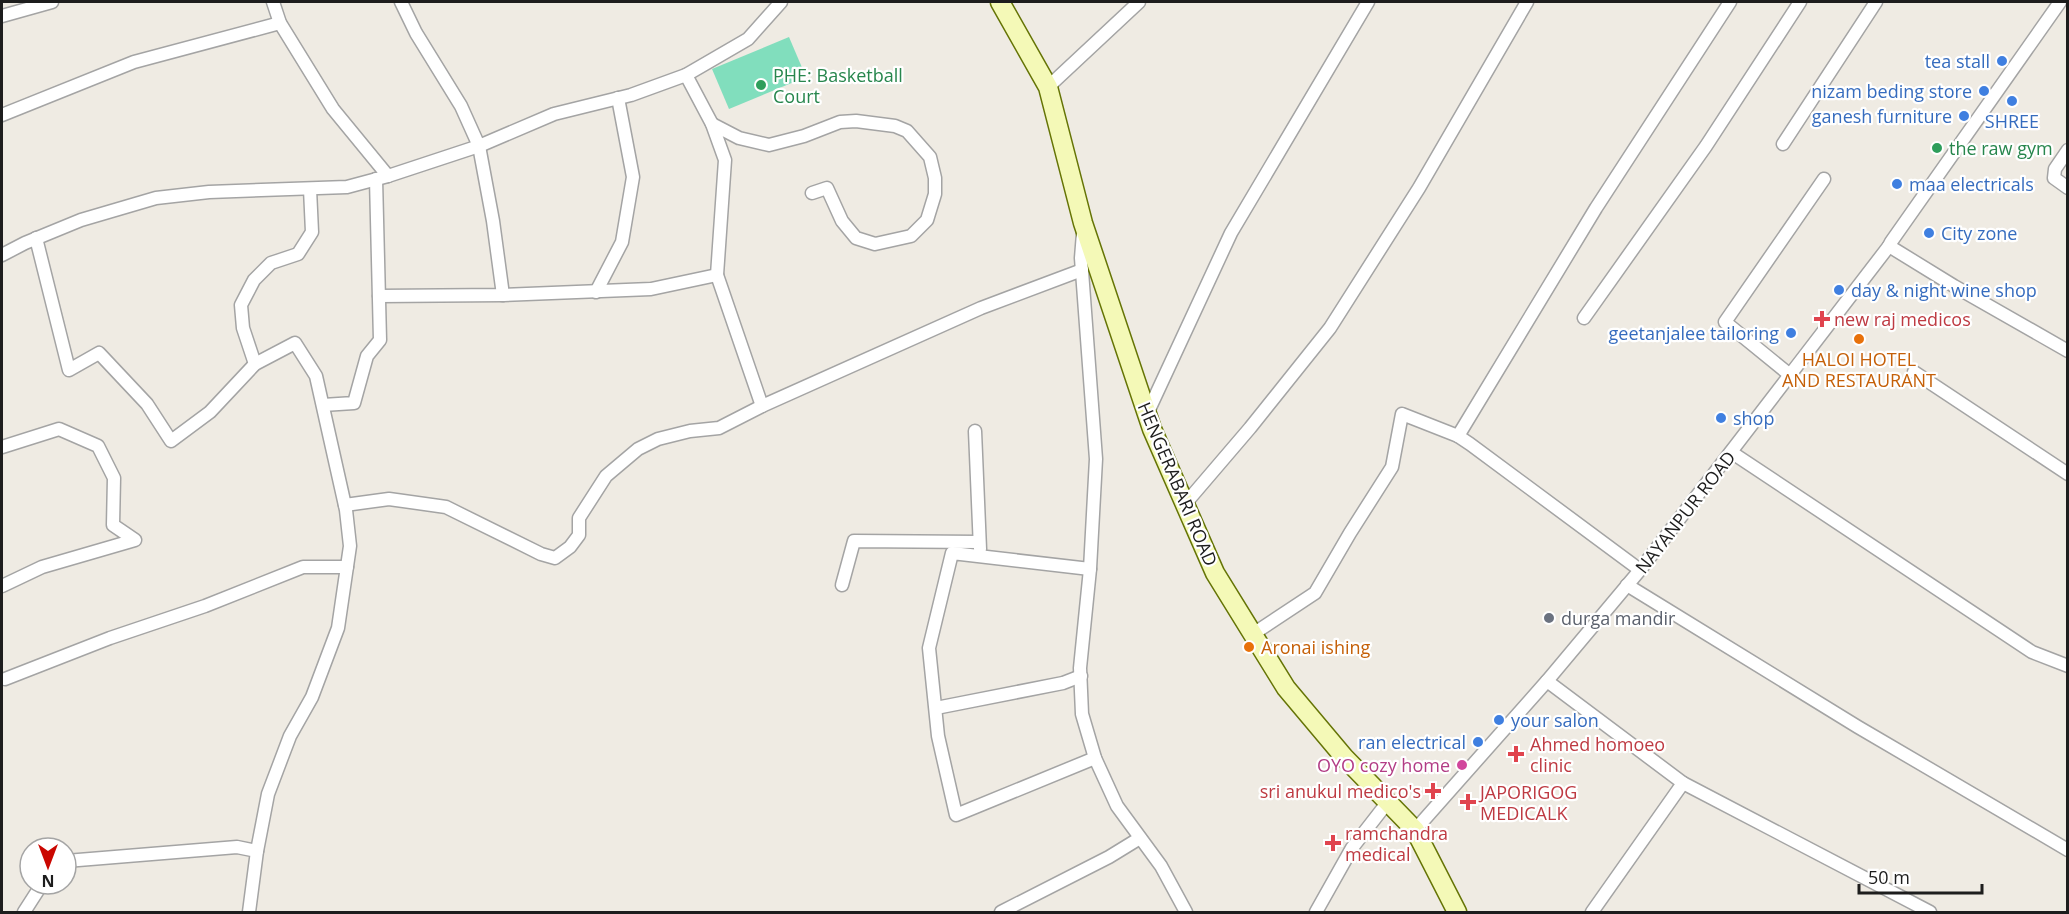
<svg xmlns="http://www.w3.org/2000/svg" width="2069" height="914" font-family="'Open Sans',sans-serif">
<rect width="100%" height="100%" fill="#efebe3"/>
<!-- pitch -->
<path fill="#81debd" d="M 789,37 L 806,77 L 729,109 L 712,69 Z"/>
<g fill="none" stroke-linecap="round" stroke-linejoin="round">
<!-- street casing -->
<g stroke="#a4a4a4" stroke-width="15">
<g id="street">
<path d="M 273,2 L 280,23 L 333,109 L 388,176"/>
<path d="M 401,2 L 416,33 L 461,106 L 479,146 L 493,221 L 503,295"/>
<path d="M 2,16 L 52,2"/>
<path d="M 1048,87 L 1139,2"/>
<path d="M 2,115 L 134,62 L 280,23"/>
<path d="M 712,124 L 739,138 L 769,145 L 804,136 L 840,122 L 856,121 L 895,126 L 907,131 L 930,157 L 935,178 L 935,194 L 927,220 L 911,236 L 875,244 L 856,238 L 842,221 L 827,188 L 812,193"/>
<path d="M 1783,144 L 1876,2"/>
<path d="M 2068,150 L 2055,169 L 2054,178 L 2068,188"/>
<path d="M 1083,233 L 1081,258 L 1096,459 L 1090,569 L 1080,668 L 1082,714 L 1095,758 L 1117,806 L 1161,866 L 1186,912"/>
<path d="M 36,238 L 69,370 L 99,353 L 147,404 L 171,441 L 210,412 L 255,364 L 295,343 L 316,376 L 346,510 L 350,546 L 338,628 L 312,697 L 290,736 L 268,794 L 257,851"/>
<path d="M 1889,246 L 1954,286 L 2068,351"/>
<path d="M 2,255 L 25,243 L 81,220 L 156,198 L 209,192 L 347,187 L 388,176 L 479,146 L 554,114 L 631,95 L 686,75 L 748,39 L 781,2"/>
<path d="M 717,275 L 762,406"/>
<path d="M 596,292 L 622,242 L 633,177 L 618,98"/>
<path d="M 379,296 L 503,295 L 651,289 L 717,275 L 725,160 L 712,124 L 686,75"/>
<path d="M 1584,318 L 1706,146 L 1800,2"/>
<path d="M 255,364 L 243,328 L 241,305 L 254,280 L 271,263 L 298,254 L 312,232 L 310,189"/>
<path d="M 1914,372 L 2068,474"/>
<path d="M 1790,375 L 1725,322 L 1824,179"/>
<path d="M 323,405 L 354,403 L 367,356 L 380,340 L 376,179"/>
<path d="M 1147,414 L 1231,233 L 1368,2"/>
<path d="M 975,431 L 980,549"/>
<path d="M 1458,436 L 1596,208 L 1730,2"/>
<path d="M 2,447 L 59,429 L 98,446 L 114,478 L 113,525 L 135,540 L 42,567 L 2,586"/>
<path d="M 1731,452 L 2032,652 L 2068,666"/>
<path d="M 1185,504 L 1250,428 L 1330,328 L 1419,188 L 1527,2"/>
<path d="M 345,505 L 389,499 L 446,507 L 541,554 L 555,558 L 570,547 L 579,535 L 579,518 L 606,476 L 638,449 L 658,439 L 690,431 L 719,428 L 762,406 L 981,308 L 1082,270"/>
<path d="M 1090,569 L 952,553 L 929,648 L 938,736 L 956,815 L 1095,758"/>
<path d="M 842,585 L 854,541 L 979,542"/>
<path d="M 1627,585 L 1858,727 L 2068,850"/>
<path d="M 1253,634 L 1315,593 L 1350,533 L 1392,467 L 1402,414 L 1458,436 L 1470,444 L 1640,570"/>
<path d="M 5,679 L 110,638 L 205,606 L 303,567 L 347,567"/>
<path d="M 1547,681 L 1683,783 L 1592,912"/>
<path d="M 936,708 L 1063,683 L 1081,676"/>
<path d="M 1683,783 L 1930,912"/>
<path d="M 1415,830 L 1547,681 L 1640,570 L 1889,246 L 1891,242 L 2060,2"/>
<path d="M 66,861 L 237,847 L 257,851 L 249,912"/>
<path d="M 24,912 L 42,884"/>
<path d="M 1001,912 L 1109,857 L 1140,838"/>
<path d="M 1316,912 L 1352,848 L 1387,803"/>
</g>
</g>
<!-- secondary casing -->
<g stroke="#657405" stroke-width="21">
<path id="secondary" d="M 1000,2 L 1048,87 L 1083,223 L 1152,429 L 1215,573 L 1286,688 L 1344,757 L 1415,830 L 1457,912"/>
</g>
<!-- street -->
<use href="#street" stroke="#fff" stroke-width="12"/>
<!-- secondary -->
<use href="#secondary" stroke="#f4f9b7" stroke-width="18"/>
</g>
<!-- markers -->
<g fill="#3f7fe0" stroke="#fff" stroke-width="2">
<circle cx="2002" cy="61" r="6"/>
<circle cx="1984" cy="91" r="6"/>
<circle cx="2012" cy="101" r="6"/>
<circle cx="1964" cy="116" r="6"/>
<circle cx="1897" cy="184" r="6"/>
<circle cx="1929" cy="233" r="6"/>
<circle cx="1839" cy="290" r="6"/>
<circle cx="1791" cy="333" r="6"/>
<circle cx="1721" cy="418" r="6"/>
<circle cx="1499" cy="720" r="6"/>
<circle cx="1478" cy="742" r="6"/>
</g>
<g fill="#2e9e5b" stroke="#fff" stroke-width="2">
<circle cx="761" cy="85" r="6"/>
<circle cx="1937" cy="148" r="6"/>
</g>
<g fill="#e0444e" stroke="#fff" stroke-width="2">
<path d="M1819 310h6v6h6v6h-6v6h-6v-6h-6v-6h6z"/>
<path d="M1513 745h6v6h6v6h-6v6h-6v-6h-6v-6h6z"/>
<path d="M1430 782h6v6h6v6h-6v6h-6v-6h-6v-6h6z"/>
<path d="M1465 793h6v6h6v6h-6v6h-6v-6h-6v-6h6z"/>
<path d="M1330 834h6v6h6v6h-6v6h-6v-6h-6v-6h6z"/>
</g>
<g fill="#e8710a" stroke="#fff" stroke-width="2">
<circle cx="1859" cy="339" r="6"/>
<circle cx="1249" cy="647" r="6"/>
</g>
<circle fill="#6b7280" stroke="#fff" stroke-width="2" cx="1549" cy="618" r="6"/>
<circle fill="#d1479c" stroke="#fff" stroke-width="2" cx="1462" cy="765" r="6"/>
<g text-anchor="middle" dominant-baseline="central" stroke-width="4.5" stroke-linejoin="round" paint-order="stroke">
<!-- shop labels -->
<g font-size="18" fill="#366cbe" stroke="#fff" text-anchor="end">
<text x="1990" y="61">tea stall</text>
<text x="1972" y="91">nizam beding store</text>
<text x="1952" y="116">ganesh furniture</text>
<text x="2012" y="121" text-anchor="middle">SHREE</text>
<text x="1909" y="184" text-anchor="start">maa electricals</text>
<text x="1941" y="233" text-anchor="start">City zone</text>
<text x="1851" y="290" text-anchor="start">day &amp; night wine shop</text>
<text x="1779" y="333">geetanjalee tailoring</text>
<text x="1733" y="418" text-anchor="start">shop</text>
<text x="1511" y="720" text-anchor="start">your salon</text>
<text x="1466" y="742">ran electrical</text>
</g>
<!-- leisure labels -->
<g font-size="18" fill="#27864d" stroke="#fff" text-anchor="start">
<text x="773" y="75">PHE: Basketball<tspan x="773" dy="21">Court</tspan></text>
<text x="1949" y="148">the raw gym</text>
</g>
<!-- health labels -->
<g font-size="18" fill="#be3a42" stroke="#fff" text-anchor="start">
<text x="1834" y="319">new raj medicos</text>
<text x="1530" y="744">Ahmed homoeo<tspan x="1530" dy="21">clinic</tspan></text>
<text x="1421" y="791" text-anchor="end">sri anukul medico's</text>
<text x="1480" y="792">JAPORIGOG<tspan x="1480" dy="21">MEDICALK</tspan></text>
<text x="1345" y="833">ramchandra<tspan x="1345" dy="21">medical</tspan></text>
</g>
<!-- food labels -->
<g font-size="18" fill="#c56008" stroke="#fff">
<text x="1859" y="359">HALOI HOTEL<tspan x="1859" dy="21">AND RESTAURANT</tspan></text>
<text x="1261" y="647" text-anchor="start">Aronai ishing</text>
</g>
<!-- street labels -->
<g font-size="18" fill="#1d1d1d" stroke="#fff">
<text transform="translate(1178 484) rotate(67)">HENGERABARI ROAD</text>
<text transform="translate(1685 512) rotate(-52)">NAYANPUR ROAD</text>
</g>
<!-- worship labels -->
<g font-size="18" fill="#5b616d" stroke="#fff" text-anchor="start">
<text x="1561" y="618">durga mandir</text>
</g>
<!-- hotel labels -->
<g font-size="18" fill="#b23c85" stroke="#fff" text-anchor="end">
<text x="1450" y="765">OYO cozy home</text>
</g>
</g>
<!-- border -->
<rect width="2069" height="914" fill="none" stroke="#1d1d1d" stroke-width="6"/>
<!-- north arrow -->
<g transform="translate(48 866) rotate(180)"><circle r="28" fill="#ffffff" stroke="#a5a5a5" stroke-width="1.5"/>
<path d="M0-4.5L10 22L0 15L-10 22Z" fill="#ca0701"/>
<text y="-9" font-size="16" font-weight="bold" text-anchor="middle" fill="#1d1d1d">N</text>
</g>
<!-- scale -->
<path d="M1859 884v9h123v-9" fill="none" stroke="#1d1d1d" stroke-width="3"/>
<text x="1868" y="884" font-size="18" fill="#1d1d1d" stroke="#ffffff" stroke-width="4.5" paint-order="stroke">50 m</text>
</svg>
